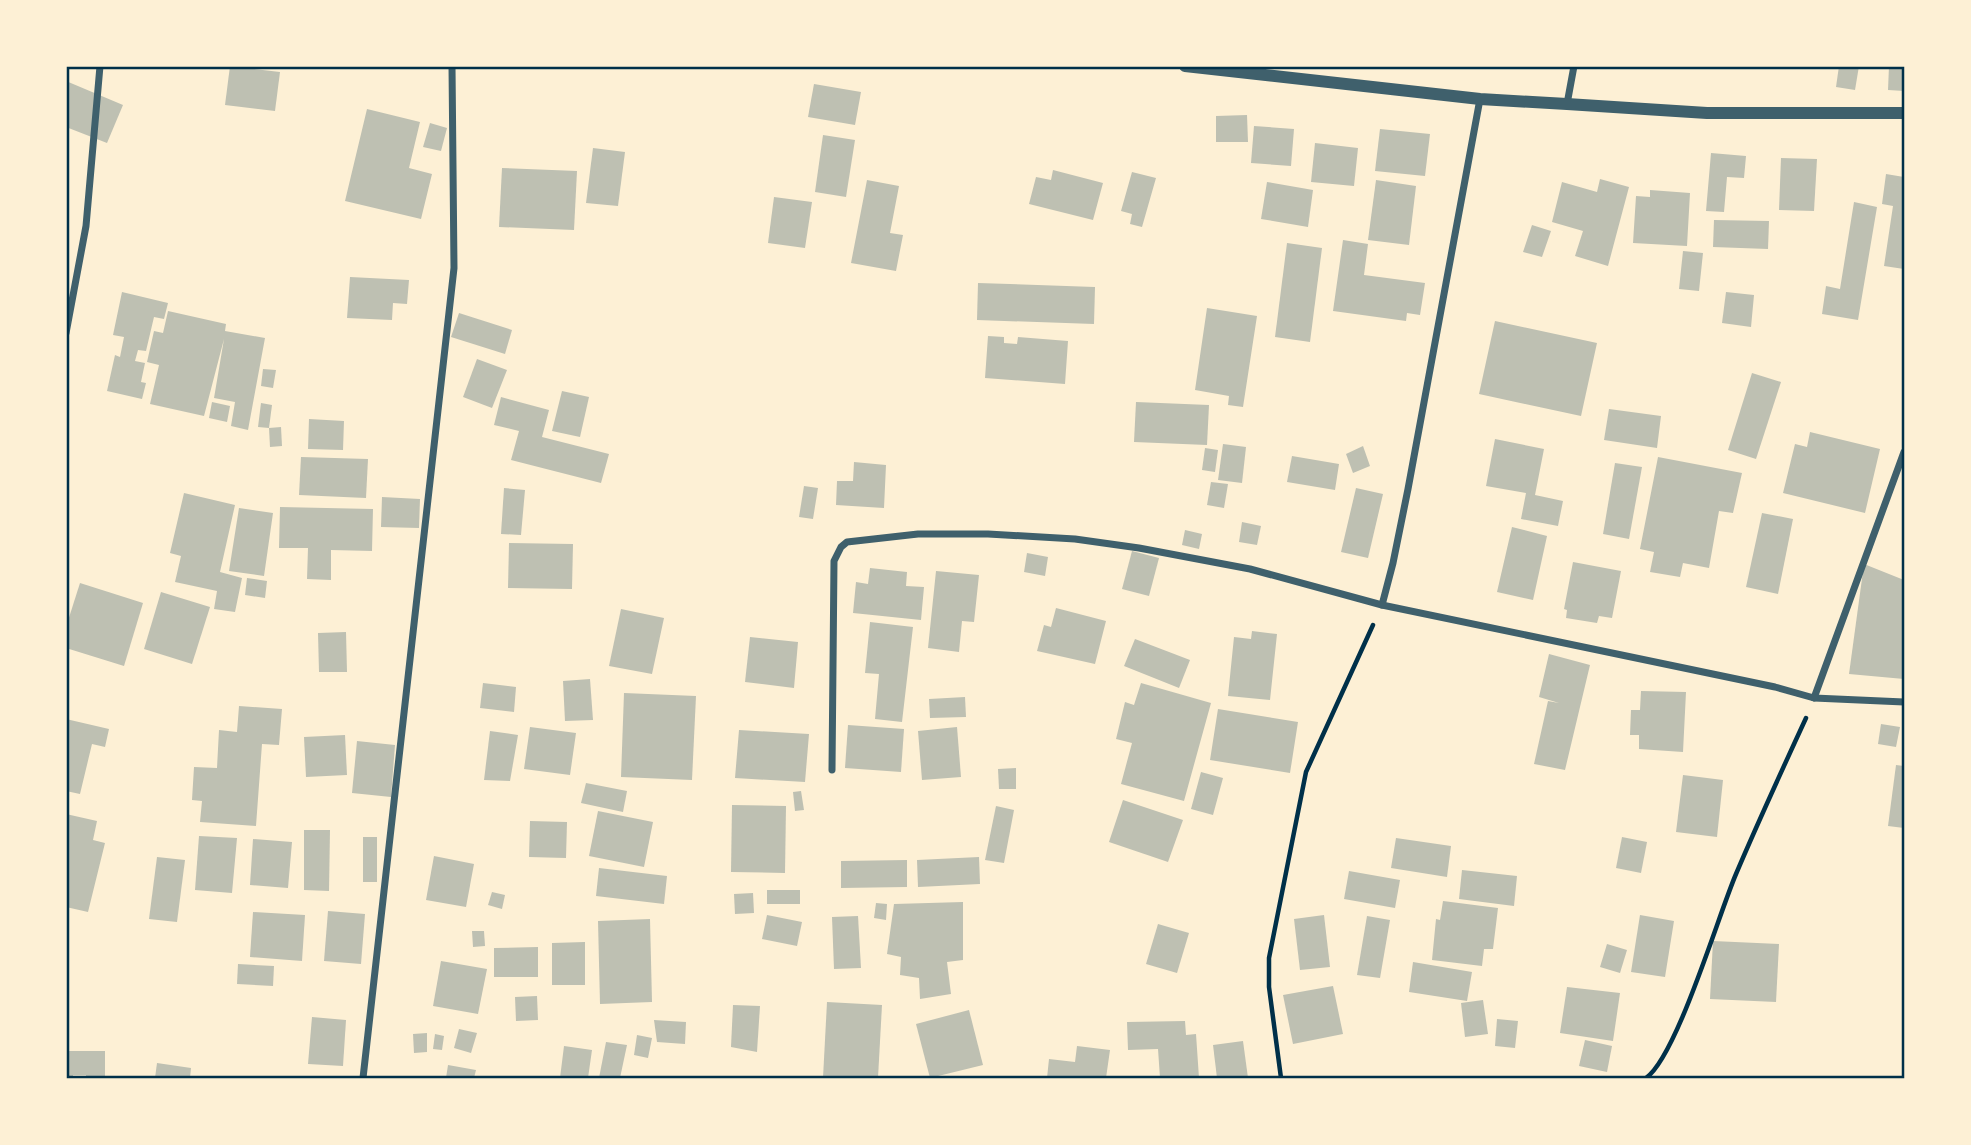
<svg xmlns="http://www.w3.org/2000/svg" width="1971" height="1145" font-family="'Playfair Display',serif">
<rect width="100%" height="100%" fill="#fdf0d5"/>
<!-- building -->
<g fill="#bec0b2">
<path d="M 230,66 L 280,72 L 275,111 L 225,105 Z"/>
<path d="M 1839,66 L 1859,66 L 1855,90 L 1836,87 Z"/>
<path d="M 1889,66 L 1904,66 L 1904,91 L 1888,90 Z"/>
<path d="M 66,81 L 123,105 L 107,143 L 66,127 Z"/>
<path d="M 814,84 L 861,92 L 855,125 L 808,117 Z"/>
<path d="M 367,109 L 420,122 L 409,168 L 432,174 L 421,219 L 345,201 Z"/>
<path d="M 1247,115 L 1248,142 L 1216,142 L 1216,116 Z"/>
<path d="M 430,123 L 447,128 L 441,151 L 423,147 Z"/>
<path d="M 1254,126 L 1294,129 L 1291,166 L 1251,163 Z"/>
<path d="M 1380,129 L 1430,134 L 1425,176 L 1375,171 Z"/>
<path d="M 823,135 L 855,140 L 846,197 L 815,192 Z"/>
<path d="M 1315,143 L 1358,148 L 1354,186 L 1311,182 Z"/>
<path d="M 593,148 L 625,152 L 618,206 L 586,203 Z"/>
<path d="M 1711,153 L 1746,156 L 1744,178 L 1727,177 L 1724,212 L 1706,211 Z"/>
<path d="M 1781,158 L 1817,159 L 1814,211 L 1779,210 Z"/>
<path d="M 502,168 L 577,171 L 574,230 L 499,227 Z"/>
<path d="M 1053,170 L 1103,183 L 1093,220 L 1029,204 L 1036,177 L 1051,180 Z"/>
<path d="M 1132,172 L 1156,178 L 1142,227 L 1130,224 L 1132,214 L 1121,211 Z"/>
<path d="M 1886,174 L 1904,177 L 1904,269 L 1884,266 L 1893,206 L 1882,204 Z"/>
<path d="M 1600,179 L 1629,187 L 1608,266 L 1575,256 L 1583,231 L 1552,222 L 1562,182 L 1597,192 Z"/>
<path d="M 867,180 L 899,186 L 890,233 L 903,235 L 896,271 L 851,263 Z"/>
<path d="M 1376,180 L 1416,186 L 1409,245 L 1368,240 Z"/>
<path d="M 1267,182 L 1313,190 L 1308,227 L 1261,219 Z"/>
<path d="M 1650,190 L 1690,193 L 1687,246 L 1633,243 L 1636,196 L 1650,197 Z"/>
<path d="M 774,197 L 812,202 L 805,248 L 768,243 Z"/>
<path d="M 1854,202 L 1877,207 L 1858,320 L 1822,314 L 1826,286 L 1840,289 Z"/>
<path d="M 1714,220 L 1769,221 L 1768,249 L 1713,247 Z"/>
<path d="M 1532,225 L 1551,231 L 1542,257 L 1523,252 Z"/>
<path d="M 1343,240 L 1368,244 L 1364,275 L 1425,283 L 1420,315 L 1407,313 L 1406,321 L 1333,311 Z"/>
<path d="M 1287,243 L 1322,248 L 1310,342 L 1275,337 Z"/>
<path d="M 1683,251 L 1703,253 L 1699,291 L 1679,289 Z"/>
<path d="M 350,277 L 409,280 L 407,304 L 393,303 L 392,320 L 347,318 Z"/>
<path d="M 978,283 L 1095,287 L 1094,324 L 977,320 Z"/>
<path d="M 122,292 L 168,303 L 164,319 L 154,317 L 146,351 L 138,350 L 135,361 L 145,363 L 141,382 L 146,383 L 142,399 L 107,391 L 115,355 L 120,357 L 124,337 L 113,335 Z"/>
<path d="M 1726,292 L 1754,295 L 1751,327 L 1722,323 Z"/>
<path d="M 1207,308 L 1257,316 L 1243,407 L 1228,405 L 1229,396 L 1195,390 Z"/>
<path d="M 168,311 L 226,324 L 225,331 L 265,338 L 248,430 L 231,426 L 235,402 L 214,398 L 224,339 L 204,416 L 150,404 L 159,365 L 147,362 L 154,331 L 163,333 Z"/>
<path d="M 459,313 L 512,330 L 505,354 L 451,337 Z"/>
<path d="M 1495,321 L 1597,343 L 1581,416 L 1479,394 Z"/>
<path d="M 988,336 L 1004,337 L 1004,343 L 1017,344 L 1018,337 L 1068,341 L 1065,384 L 985,378 Z"/>
<path d="M 477,359 L 507,370 L 492,408 L 463,397 Z"/>
<path d="M 263,369 L 276,370 L 273,388 L 261,386 Z"/>
<path d="M 1752,373 L 1781,382 L 1756,459 L 1728,450 Z"/>
<path d="M 562,391 L 589,397 L 580,437 L 552,431 Z"/>
<path d="M 501,397 L 549,410 L 542,437 L 609,454 L 601,483 L 511,460 L 519,431 L 494,425 Z"/>
<path d="M 212,402 L 230,406 L 227,422 L 209,418 Z"/>
<path d="M 1136,402 L 1209,405 L 1207,445 L 1134,442 Z"/>
<path d="M 261,403 L 272,405 L 269,428 L 258,427 Z"/>
<path d="M 1609,409 L 1661,416 L 1657,448 L 1604,440 Z"/>
<path d="M 309,419 L 344,421 L 343,450 L 308,449 Z"/>
<path d="M 281,427 L 282,446 L 270,447 L 269,428 Z"/>
<path d="M 1810,432 L 1880,449 L 1865,513 L 1783,493 L 1795,444 L 1807,447 Z"/>
<path d="M 1495,439 L 1544,449 L 1535,495 L 1563,501 L 1558,526 L 1521,519 L 1526,493 L 1486,486 Z"/>
<path d="M 1223,444 L 1246,447 L 1242,483 L 1218,480 Z"/>
<path d="M 1363,446 L 1370,466 L 1353,473 L 1346,454 Z"/>
<path d="M 1205,448 L 1218,450 L 1215,472 L 1202,470 Z"/>
<path d="M 1292,456 L 1339,464 L 1335,490 L 1287,482 Z"/>
<path d="M 301,457 L 368,459 L 366,498 L 299,495 Z"/>
<path d="M 1658,457 L 1742,473 L 1733,513 L 1719,511 L 1709,568 L 1683,563 L 1680,577 L 1650,572 L 1654,552 L 1640,549 Z"/>
<path d="M 854,462 L 886,465 L 884,508 L 836,505 L 837,481 L 853,481 Z"/>
<path d="M 1615,463 L 1642,467 L 1629,539 L 1603,534 Z"/>
<path d="M 1211,482 L 1228,484 L 1224,508 L 1207,505 Z"/>
<path d="M 804,486 L 818,488 L 813,519 L 799,517 Z"/>
<path d="M 504,488 L 525,490 L 521,535 L 501,534 Z"/>
<path d="M 1356,488 L 1383,494 L 1368,558 L 1341,552 Z"/>
<path d="M 184,493 L 235,505 L 220,572 L 242,578 L 235,612 L 214,609 L 217,591 L 175,582 L 181,556 L 170,553 Z"/>
<path d="M 382,497 L 420,499 L 419,528 L 381,527 Z"/>
<path d="M 280,507 L 373,509 L 372,551 L 331,550 L 331,580 L 307,579 L 308,548 L 279,548 Z"/>
<path d="M 239,508 L 273,513 L 264,576 L 229,571 Z"/>
<path d="M 1762,513 L 1793,519 L 1778,594 L 1746,587 Z"/>
<path d="M 1242,522 L 1261,526 L 1257,545 L 1239,542 Z"/>
<path d="M 1512,527 L 1547,536 L 1533,600 L 1497,592 Z"/>
<path d="M 1185,530 L 1202,534 L 1199,549 L 1182,545 Z"/>
<path d="M 509,543 L 573,544 L 572,589 L 508,588 Z"/>
<path d="M 1132,551 L 1159,558 L 1149,596 L 1122,589 Z"/>
<path d="M 1027,553 L 1048,557 L 1045,576 L 1024,572 Z"/>
<path d="M 1573,562 L 1621,571 L 1612,618 L 1599,616 L 1597,623 L 1566,618 L 1567,610 L 1564,609 Z"/>
<path d="M 1864,564 L 1904,580 L 1904,679 L 1849,674 Z"/>
<path d="M 870,568 L 907,572 L 906,586 L 924,587 L 921,620 L 853,613 L 856,582 L 868,584 Z"/>
<path d="M 936,571 L 979,575 L 974,622 L 962,621 L 959,652 L 928,648 Z"/>
<path d="M 247,578 L 267,581 L 265,598 L 245,595 Z"/>
<path d="M 80,583 L 143,603 L 124,666 L 66,648 L 66,627 Z"/>
<path d="M 161,592 L 210,607 L 192,664 L 144,649 Z"/>
<path d="M 1056,608 L 1106,621 L 1095,664 L 1037,651 L 1044,625 L 1051,627 Z"/>
<path d="M 621,609 L 664,618 L 652,674 L 609,666 Z"/>
<path d="M 870,622 L 913,627 L 902,722 L 875,719 L 879,674 L 865,673 Z"/>
<path d="M 1252,631 L 1277,634 L 1270,700 L 1228,696 L 1234,637 L 1251,639 Z"/>
<path d="M 346,632 L 347,672 L 319,672 L 318,633 Z"/>
<path d="M 750,637 L 798,642 L 794,688 L 745,682 Z"/>
<path d="M 1135,639 L 1190,660 L 1179,688 L 1124,666 Z"/>
<path d="M 1549,654 L 1590,665 L 1565,770 L 1534,764 L 1548,701 L 1559,703 L 1539,697 Z"/>
<path d="M 590,679 L 593,720 L 565,721 L 563,681 Z"/>
<path d="M 483,683 L 516,687 L 514,712 L 480,708 Z"/>
<path d="M 1141,683 L 1211,703 L 1184,801 L 1121,784 L 1132,743 L 1116,739 L 1125,702 L 1134,705 Z"/>
<path d="M 1641,691 L 1686,692 L 1683,752 L 1639,749 L 1639,735 L 1630,735 L 1631,710 L 1640,710 Z"/>
<path d="M 624,693 L 696,696 L 692,780 L 621,777 Z"/>
<path d="M 965,697 L 966,717 L 930,718 L 929,699 Z"/>
<path d="M 239,706 L 282,709 L 279,745 L 262,744 L 256,826 L 200,822 L 202,801 L 192,800 L 194,767 L 217,768 L 219,730 L 237,732 Z"/>
<path d="M 1218,709 L 1298,722 L 1290,773 L 1210,760 Z"/>
<path d="M 66,719 L 109,729 L 105,747 L 92,744 L 80,794 L 66,791 Z"/>
<path d="M 1881,724 L 1900,727 L 1896,747 L 1878,744 Z"/>
<path d="M 848,725 L 904,729 L 901,772 L 845,768 Z"/>
<path d="M 530,727 L 576,733 L 570,775 L 524,769 Z"/>
<path d="M 957,727 L 961,777 L 922,780 L 918,731 Z"/>
<path d="M 739,730 L 809,734 L 805,782 L 735,778 Z"/>
<path d="M 490,731 L 518,735 L 510,781 L 484,780 Z"/>
<path d="M 345,735 L 347,775 L 306,777 L 304,737 Z"/>
<path d="M 357,741 L 395,745 L 391,797 L 352,793 Z"/>
<path d="M 1896,765 L 1904,766 L 1904,828 L 1888,826 Z"/>
<path d="M 1016,768 L 1016,789 L 999,789 L 998,769 Z"/>
<path d="M 1201,772 L 1223,778 L 1213,815 L 1191,809 Z"/>
<path d="M 1683,775 L 1723,780 L 1717,837 L 1676,832 Z"/>
<path d="M 586,783 L 627,791 L 623,812 L 581,803 Z"/>
<path d="M 801,791 L 804,810 L 795,811 L 793,792 Z"/>
<path d="M 1123,800 L 1183,820 L 1168,862 L 1109,842 Z"/>
<path d="M 732,805 L 786,806 L 785,873 L 731,872 Z"/>
<path d="M 996,806 L 1014,810 L 1004,863 L 985,860 Z"/>
<path d="M 598,811 L 653,822 L 644,867 L 589,856 Z"/>
<path d="M 66,814 L 97,821 L 93,840 L 105,843 L 88,912 L 66,907 Z"/>
<path d="M 530,821 L 567,822 L 566,858 L 529,857 Z"/>
<path d="M 304,830 L 330,830 L 329,891 L 304,890 Z"/>
<path d="M 199,836 L 237,838 L 232,893 L 195,890 Z"/>
<rect x="363" y="837" width="14" height="45"/>
<path d="M 1622,837 L 1647,842 L 1641,873 L 1616,868 Z"/>
<path d="M 1396,838 L 1451,846 L 1447,877 L 1391,868 Z"/>
<path d="M 253,839 L 292,842 L 288,888 L 250,885 Z"/>
<path d="M 434,856 L 474,864 L 466,907 L 426,900 Z"/>
<path d="M 157,857 L 185,860 L 177,922 L 149,919 Z"/>
<path d="M 979,857 L 980,884 L 918,887 L 917,860 Z"/>
<path d="M 907,860 L 907,887 L 841,888 L 841,861 Z"/>
<path d="M 599,868 L 667,876 L 664,904 L 596,896 Z"/>
<path d="M 1462,870 L 1517,876 L 1514,906 L 1459,899 Z"/>
<path d="M 1349,871 L 1400,880 L 1395,908 L 1344,899 Z"/>
<rect x="767" y="890" width="33" height="14"/>
<path d="M 492,892 L 505,895 L 502,909 L 488,905 Z"/>
<path d="M 753,893 L 754,913 L 735,914 L 734,894 Z"/>
<path d="M 1443,901 L 1498,908 L 1493,949 L 1484,949 L 1482,966 L 1432,960 L 1436,919 L 1440,920 Z"/>
<path d="M 963,902 L 963,960 L 947,962 L 951,994 L 920,999 L 919,978 L 900,975 L 901,957 L 887,954 L 894,904 Z"/>
<path d="M 876,903 L 887,904 L 886,920 L 874,918 Z"/>
<path d="M 328,911 L 365,914 L 361,964 L 324,961 Z"/>
<path d="M 253,912 L 305,915 L 302,961 L 250,957 Z"/>
<path d="M 767,915 L 802,922 L 797,946 L 762,939 Z"/>
<path d="M 1324,915 L 1330,967 L 1300,970 L 1294,919 Z"/>
<path d="M 1640,915 L 1674,921 L 1665,977 L 1631,972 Z"/>
<path d="M 858,916 L 861,968 L 834,969 L 832,917 Z"/>
<path d="M 1367,916 L 1390,920 L 1380,978 L 1357,975 Z"/>
<path d="M 650,919 L 652,1002 L 600,1004 L 598,921 Z"/>
<path d="M 1158,924 L 1189,933 L 1177,973 L 1146,964 Z"/>
<path d="M 472,931 L 484,931 L 485,946 L 473,947 Z"/>
<path d="M 1713,941 L 1779,944 L 1776,1002 L 1710,999 Z"/>
<path d="M 585,942 L 585,985 L 552,985 L 552,943 Z"/>
<path d="M 1607,944 L 1627,950 L 1620,973 L 1600,967 Z"/>
<path d="M 538,947 L 538,977 L 494,977 L 494,948 Z"/>
<path d="M 441,961 L 487,969 L 478,1014 L 433,1006 Z"/>
<path d="M 1413,962 L 1472,972 L 1467,1001 L 1409,992 Z"/>
<path d="M 238,964 L 274,966 L 273,986 L 237,984 Z"/>
<path d="M 1333,986 L 1343,1034 L 1293,1044 L 1283,995 Z"/>
<path d="M 1567,987 L 1620,993 L 1613,1041 L 1560,1033 Z"/>
<path d="M 537,996 L 538,1020 L 516,1021 L 515,997 Z"/>
<path d="M 1483,1000 L 1488,1034 L 1465,1037 L 1461,1003 Z"/>
<path d="M 827,1002 L 882,1005 L 878,1078 L 823,1078 Z"/>
<path d="M 733,1005 L 760,1006 L 757,1052 L 731,1047 Z"/>
<path d="M 969,1010 L 983,1065 L 930,1078 L 916,1024 Z"/>
<path d="M 312,1017 L 346,1020 L 343,1066 L 308,1064 Z"/>
<path d="M 1497,1019 L 1518,1021 L 1515,1048 L 1495,1046 Z"/>
<path d="M 654,1020 L 686,1022 L 685,1044 L 657,1042 Z"/>
<path d="M 1185,1021 L 1186,1035 L 1196,1034 L 1199,1078 L 1160,1078 L 1158,1049 L 1128,1050 L 1127,1022 Z"/>
<path d="M 459,1029 L 477,1033 L 471,1053 L 454,1048 Z"/>
<path d="M 427,1033 L 427,1052 L 414,1053 L 413,1034 Z"/>
<path d="M 435,1034 L 444,1036 L 442,1050 L 433,1049 Z"/>
<path d="M 637,1035 L 652,1038 L 648,1058 L 634,1055 Z"/>
<path d="M 1585,1040 L 1612,1046 L 1607,1072 L 1579,1066 Z"/>
<path d="M 1243,1041 L 1248,1078 L 1217,1078 L 1213,1045 Z"/>
<path d="M 606,1042 L 627,1045 L 620,1078 L 599,1078 Z"/>
<path d="M 564,1046 L 592,1050 L 588,1078 L 560,1078 Z"/>
<path d="M 1077,1046 L 1110,1050 L 1106,1078 L 1047,1078 L 1049,1059 L 1075,1062 Z"/>
<path d="M 66,1051 L 105,1051 L 105,1078 L 86,1078 L 86,1075 L 73,1075 L 73,1078 L 66,1078 Z"/>
<path d="M 157,1063 L 191,1068 L 190,1078 L 155,1078 Z"/>
<path d="M 448,1065 L 476,1070 L 474,1078 L 446,1078 Z"/>
</g>
<g fill="none" stroke-linecap="round" stroke-linejoin="round">
<!-- path -->
<g stroke="#003049" stroke-width="4.5">
<path d="M 1281,1078 L 1269,987 L 1269,958 L 1306,772 L 1373,625"/>
<path d="M 1646,1078 C 1677,1056 1718,916 1736,874 C 1758,822 1782,770 1806,718"/>
</g>
<!-- minor -->
<g stroke="#3f606c" stroke-width="7">
<path d="M 1567,104 L 1574,66"/>
<path d="M 66,333 L 86,226 L 100,66"/>
<path d="M 1382,605 L 1393,563 L 1408,489 L 1480,99"/>
<path d="M 1814,698 L 1904,702"/>
<path d="M 832,770 L 834,561 L 841,547 L 847,542 L 918,534 L 988,534 L 1075,539 L 1139,548 L 1250,569 L 1382,605 L 1775,687 L 1814,698 L 1904,452"/>
<path d="M 363,1078 L 454,268 L 452,66"/>
</g>
<!-- tertiary -->
<path stroke="#3f606c" stroke-width="12" d="M 1185,66 L 1480,99 L 1567,104 L 1707,113 L 1904,113"/>
</g>
<!-- border -->
<rect width="1971" height="1145" fill="none" stroke="#fdf0d5" stroke-width="136"/>
<rect x="68" y="68" width="1835" height="1009" fill="none" stroke="#003049" stroke-width="2.5"/>
</svg>
